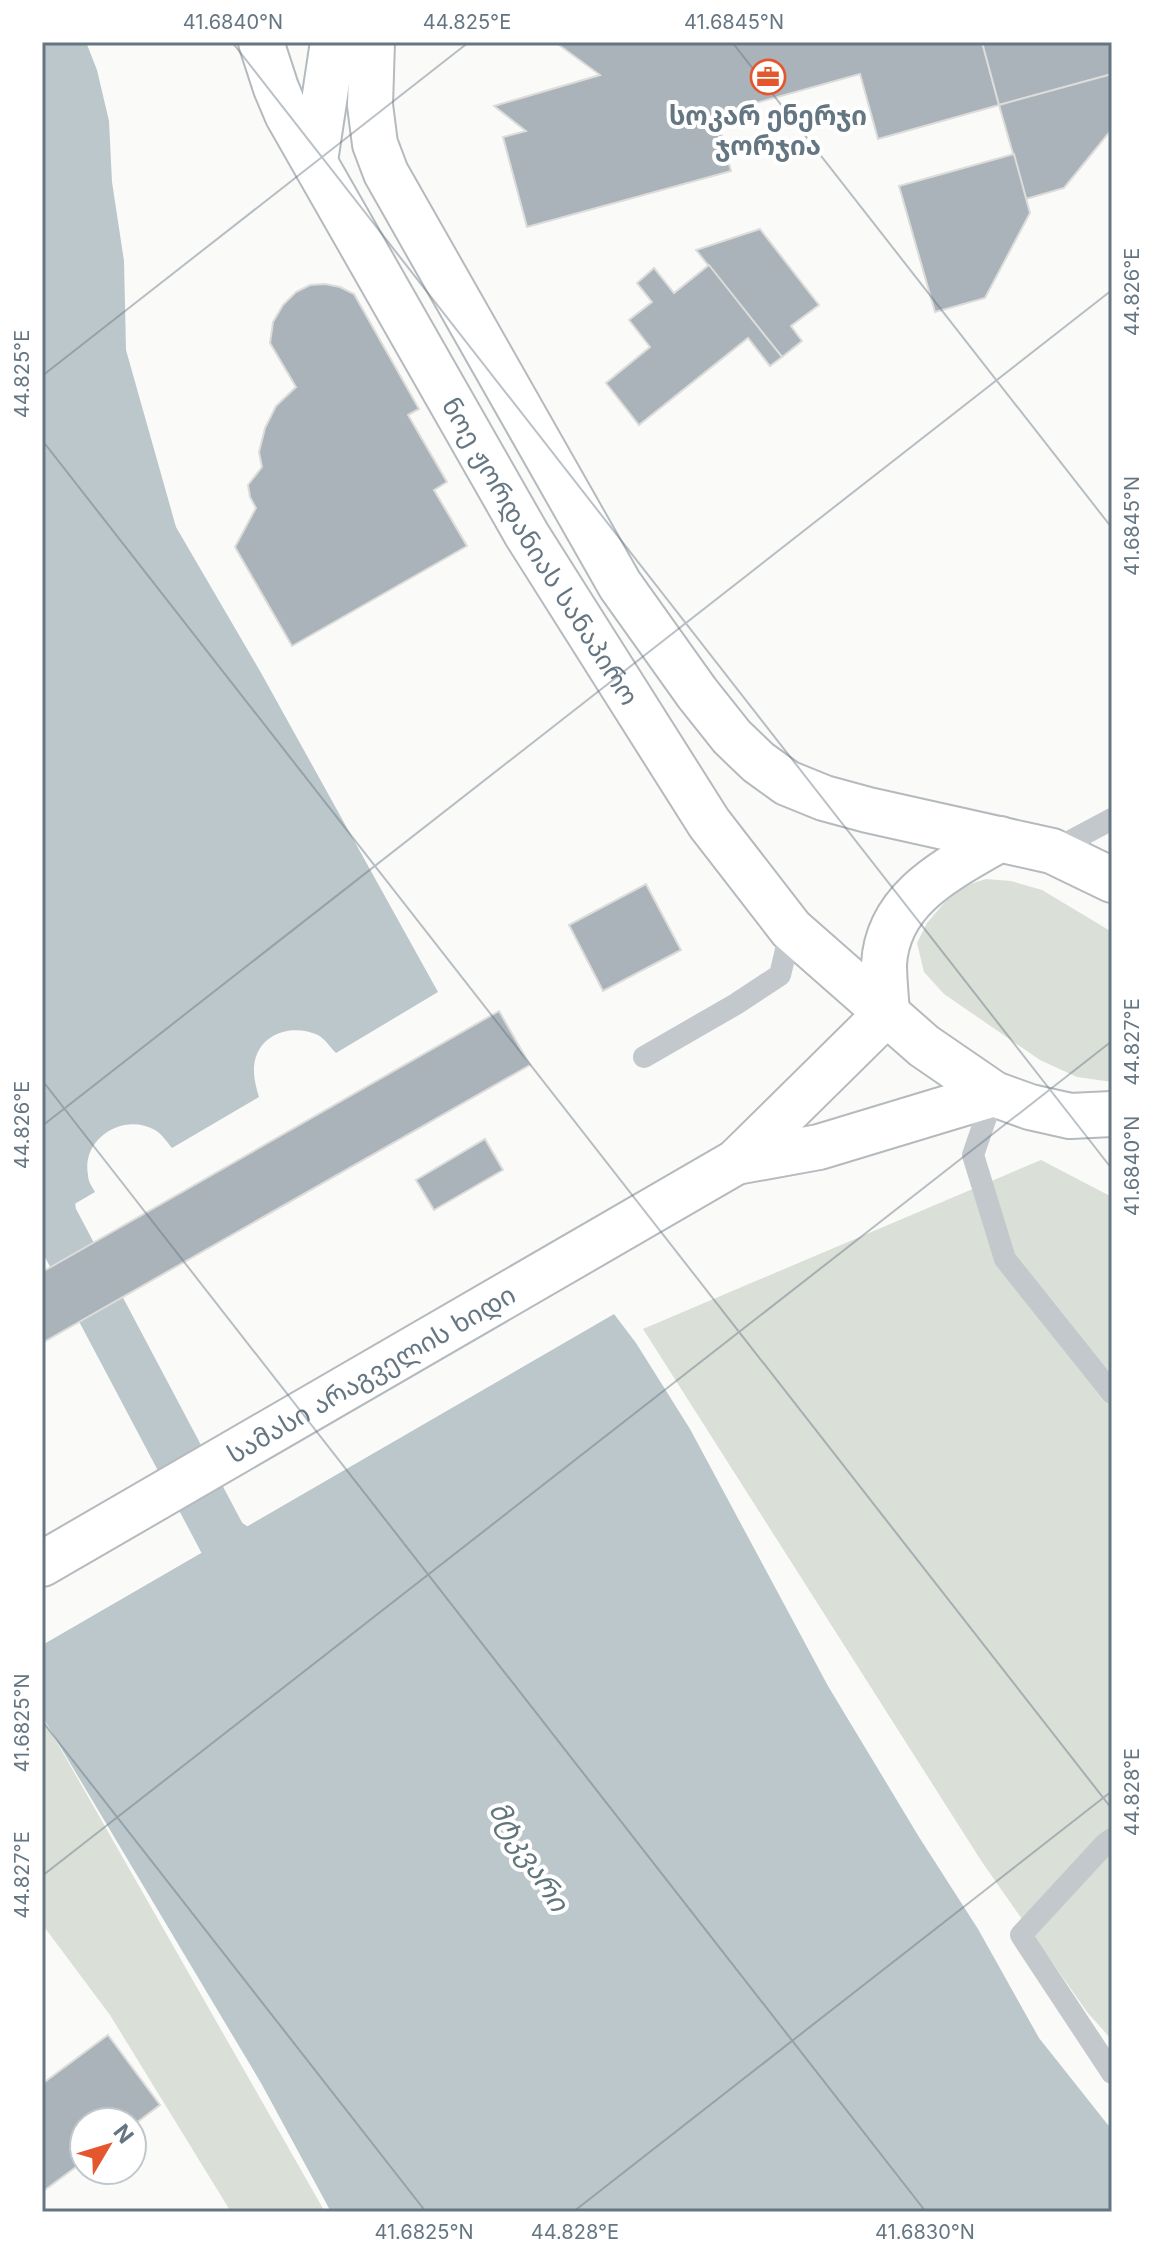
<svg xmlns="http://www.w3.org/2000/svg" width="1154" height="2254" font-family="Inter,'Noto Sans Georgian',sans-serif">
<rect width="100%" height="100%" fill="#fafaf8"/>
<!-- green -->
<g fill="#dadfd7">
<path d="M 986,879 L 1011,881 L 1042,890 L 1112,932 L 1112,1082 L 1077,1077 L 1040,1060 L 944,994 L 924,972 L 917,943 L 927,923 L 945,902 L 964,886 Z"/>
<path d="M 1041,1160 L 1112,1197 L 1112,2040 L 1087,2012 L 982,1862 L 643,1329 Z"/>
<path d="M 42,1716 L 325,2212 L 231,2212 L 110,2015 L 42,1924 Z"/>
</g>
<!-- water -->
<g fill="#bbc7cb">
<path d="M 42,42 L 86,42 L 97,70 L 109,121 L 112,182 L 124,261 L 126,350 L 176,527 L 260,671 L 438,992 L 336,1053 C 330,1047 325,1039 318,1035 C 297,1025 267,1030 257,1054 C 251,1068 255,1084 259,1097 L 172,1148 C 167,1142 161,1133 155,1130 C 124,1112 81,1138 88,1175 C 88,1181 92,1187 95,1192 L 42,1223 Z"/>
<path d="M 614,1314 L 636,1343 L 690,1429 L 828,1686 L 919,1837 L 978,1929 L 1039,2038 L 1112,2130 L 1112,2212 L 331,2212 L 261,2083 L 42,1716 L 42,1645 Z"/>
</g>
<!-- pier -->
<path fill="#fafaf8" d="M 612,1310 L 617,1312 L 42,1645 L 42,1640 Z"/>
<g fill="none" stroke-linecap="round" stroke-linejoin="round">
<!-- canal -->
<path stroke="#bbc7cb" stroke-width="50" d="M 42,1158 L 52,1217 L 223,1540 L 280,1579"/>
</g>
<!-- building -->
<g fill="#aab3b9" stroke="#dcdcda" stroke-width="2">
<path d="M 555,42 L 982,42 L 999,105 L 878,139 L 860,74 L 716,114 L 731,171 L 527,227 L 503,137 L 526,131 L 494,106 L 600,75 Z"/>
<path d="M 982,42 L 1112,42 L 1112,74 L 999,105 Z"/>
<path d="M 1112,74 L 1112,129 L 1064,188 L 1026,199 L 999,105 Z"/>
<path d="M 1014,154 L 1030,213 L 985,298 L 935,312 L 899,186 Z"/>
<path d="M 760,229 L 819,305 L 791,326 L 802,341 L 782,357 L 696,250 Z"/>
<path d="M 709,265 L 782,357 L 770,366 L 748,338 L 639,425 L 606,383 L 650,347 L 629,320 L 652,302 L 637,283 L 654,268 L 674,293 Z"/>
<path d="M 325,284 L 340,287 L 354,294 L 419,409 L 408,415 L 447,482 L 434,490 L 467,546 L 292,646 L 235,547 L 256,508 L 250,497 L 248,485 L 262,467 L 259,452 L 265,428 L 276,406 L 296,387 L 270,343 L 273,322 L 283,305 L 296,292 L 310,285 Z"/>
<path d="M 646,884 L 681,950 L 603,991 L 569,925 Z"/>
<path d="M 499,1011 L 530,1065 L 42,1343 L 42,1272 Z"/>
<path d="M 485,1139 L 503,1170 L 434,1210 L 416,1180 Z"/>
<path d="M 108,2035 L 160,2105 L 132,2126 L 132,2122 L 84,2122 L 84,2161 L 42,2192 L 42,2084 Z"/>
</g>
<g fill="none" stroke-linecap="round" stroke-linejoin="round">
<!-- secondary casing -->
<g stroke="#b3babf" stroke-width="48">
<path id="secondary" d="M 315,161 L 333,42"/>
</g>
<!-- primary casing -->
<g stroke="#b5babe" stroke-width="48">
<g id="primary">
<path id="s1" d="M 261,42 L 276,88 L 287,114 L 527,535 L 709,823 L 791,929 L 924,1046 L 994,1094 L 1030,1107 L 1070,1116 L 1112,1114"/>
<path d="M 372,42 L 370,105 L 375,144 L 386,173 L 620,585 L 697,693 L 732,737 L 758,762 L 787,783 L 824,798 L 868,810 L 1052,851 L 1112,880"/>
<path d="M 736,1162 L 819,1147 L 994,1094"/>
<path id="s2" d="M 42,1564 L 736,1162 L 887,1013 C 886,997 884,980 884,964 C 888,897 949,869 1000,839"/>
</g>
</g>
<!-- lane -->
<g stroke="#c3c8cc" stroke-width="22">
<path d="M 1052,851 L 1112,819"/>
<path d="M 644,1057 L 736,1004 L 780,975 L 791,929"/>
<path d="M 994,1094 L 973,1155 L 1005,1259 L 1112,1393"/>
<path d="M 1112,1839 L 1105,1844 L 1021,1935 L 1112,2073"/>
</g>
<!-- secondary -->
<use href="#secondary" stroke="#fff" stroke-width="44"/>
<!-- primary -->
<use href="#primary" stroke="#fff" stroke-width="44"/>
</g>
<!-- ticks -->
<path fill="none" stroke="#657683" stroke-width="2" stroke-opacity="0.45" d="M 232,42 L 1112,1169M 732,42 L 1112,528M 42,376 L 469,42M 42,440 L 1112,1809M 42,1080 L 926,2212M 42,1126 L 1112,290M 42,1721 L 426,2212M 42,1876 L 1112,1041M 573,2212 L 1112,1791"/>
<!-- icons -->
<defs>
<g id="office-ring" transform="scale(1.8)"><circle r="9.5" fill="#fff" stroke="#e4572e" stroke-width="1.5"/><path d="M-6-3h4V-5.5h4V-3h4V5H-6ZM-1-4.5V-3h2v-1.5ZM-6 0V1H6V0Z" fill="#e4572e"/></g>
</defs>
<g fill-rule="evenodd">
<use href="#office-ring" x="768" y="77"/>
</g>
<g text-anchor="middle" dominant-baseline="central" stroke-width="8" stroke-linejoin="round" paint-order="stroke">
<!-- poi labels -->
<g font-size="26" font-weight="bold" fill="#657683" stroke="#fff">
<text x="768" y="115">სოკარ ენერჯი<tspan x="768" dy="30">ჯორჯია</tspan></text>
</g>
<!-- street labels -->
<g font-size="26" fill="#657683" stroke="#fff">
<text stroke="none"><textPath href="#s1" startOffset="582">ნოე ჟორდანიას სანაპირო</textPath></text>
<text stroke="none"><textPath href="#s2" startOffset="380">სამასი არაგველის ხიდი</textPath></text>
</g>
<!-- water labels -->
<g font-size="28" font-style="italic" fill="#60757c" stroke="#fff">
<text transform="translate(529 1856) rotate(58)">მტკვარი</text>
</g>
</g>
<!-- border -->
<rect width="1154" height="2254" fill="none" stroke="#ffffff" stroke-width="88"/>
<!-- north arrow -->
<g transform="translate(108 2146) rotate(52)"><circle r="38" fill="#ffffff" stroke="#c1c8cd" stroke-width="2"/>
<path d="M0-6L14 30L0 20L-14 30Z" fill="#e4572e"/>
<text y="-12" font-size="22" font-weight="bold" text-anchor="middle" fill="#657683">N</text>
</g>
<rect x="44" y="44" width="1066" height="2166" fill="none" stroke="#657683" stroke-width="3"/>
<g font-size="20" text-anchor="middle" fill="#657683">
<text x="233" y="29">41.6840°N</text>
<text x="467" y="29">44.825°E</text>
<text x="734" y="29">41.6845°N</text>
<text transform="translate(1132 292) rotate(-90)" y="7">44.826°E</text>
<text transform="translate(22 374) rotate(-90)" y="7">44.825°E</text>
<text transform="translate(1132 526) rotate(-90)" y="7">41.6845°N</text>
<text transform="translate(1132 1042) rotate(-90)" y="7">44.827°E</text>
<text transform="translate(22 1125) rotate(-90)" y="7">44.826°E</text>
<text transform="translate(1132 1166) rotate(-90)" y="7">41.6840°N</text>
<text transform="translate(22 1723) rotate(-90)" y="7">41.6825°N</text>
<text transform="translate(1132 1792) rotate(-90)" y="7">44.828°E</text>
<text transform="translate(22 1875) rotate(-90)" y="7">44.827°E</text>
<text x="424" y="2239">41.6825°N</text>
<text x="575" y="2239">44.828°E</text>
<text x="925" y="2239">41.6830°N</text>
</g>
</svg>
